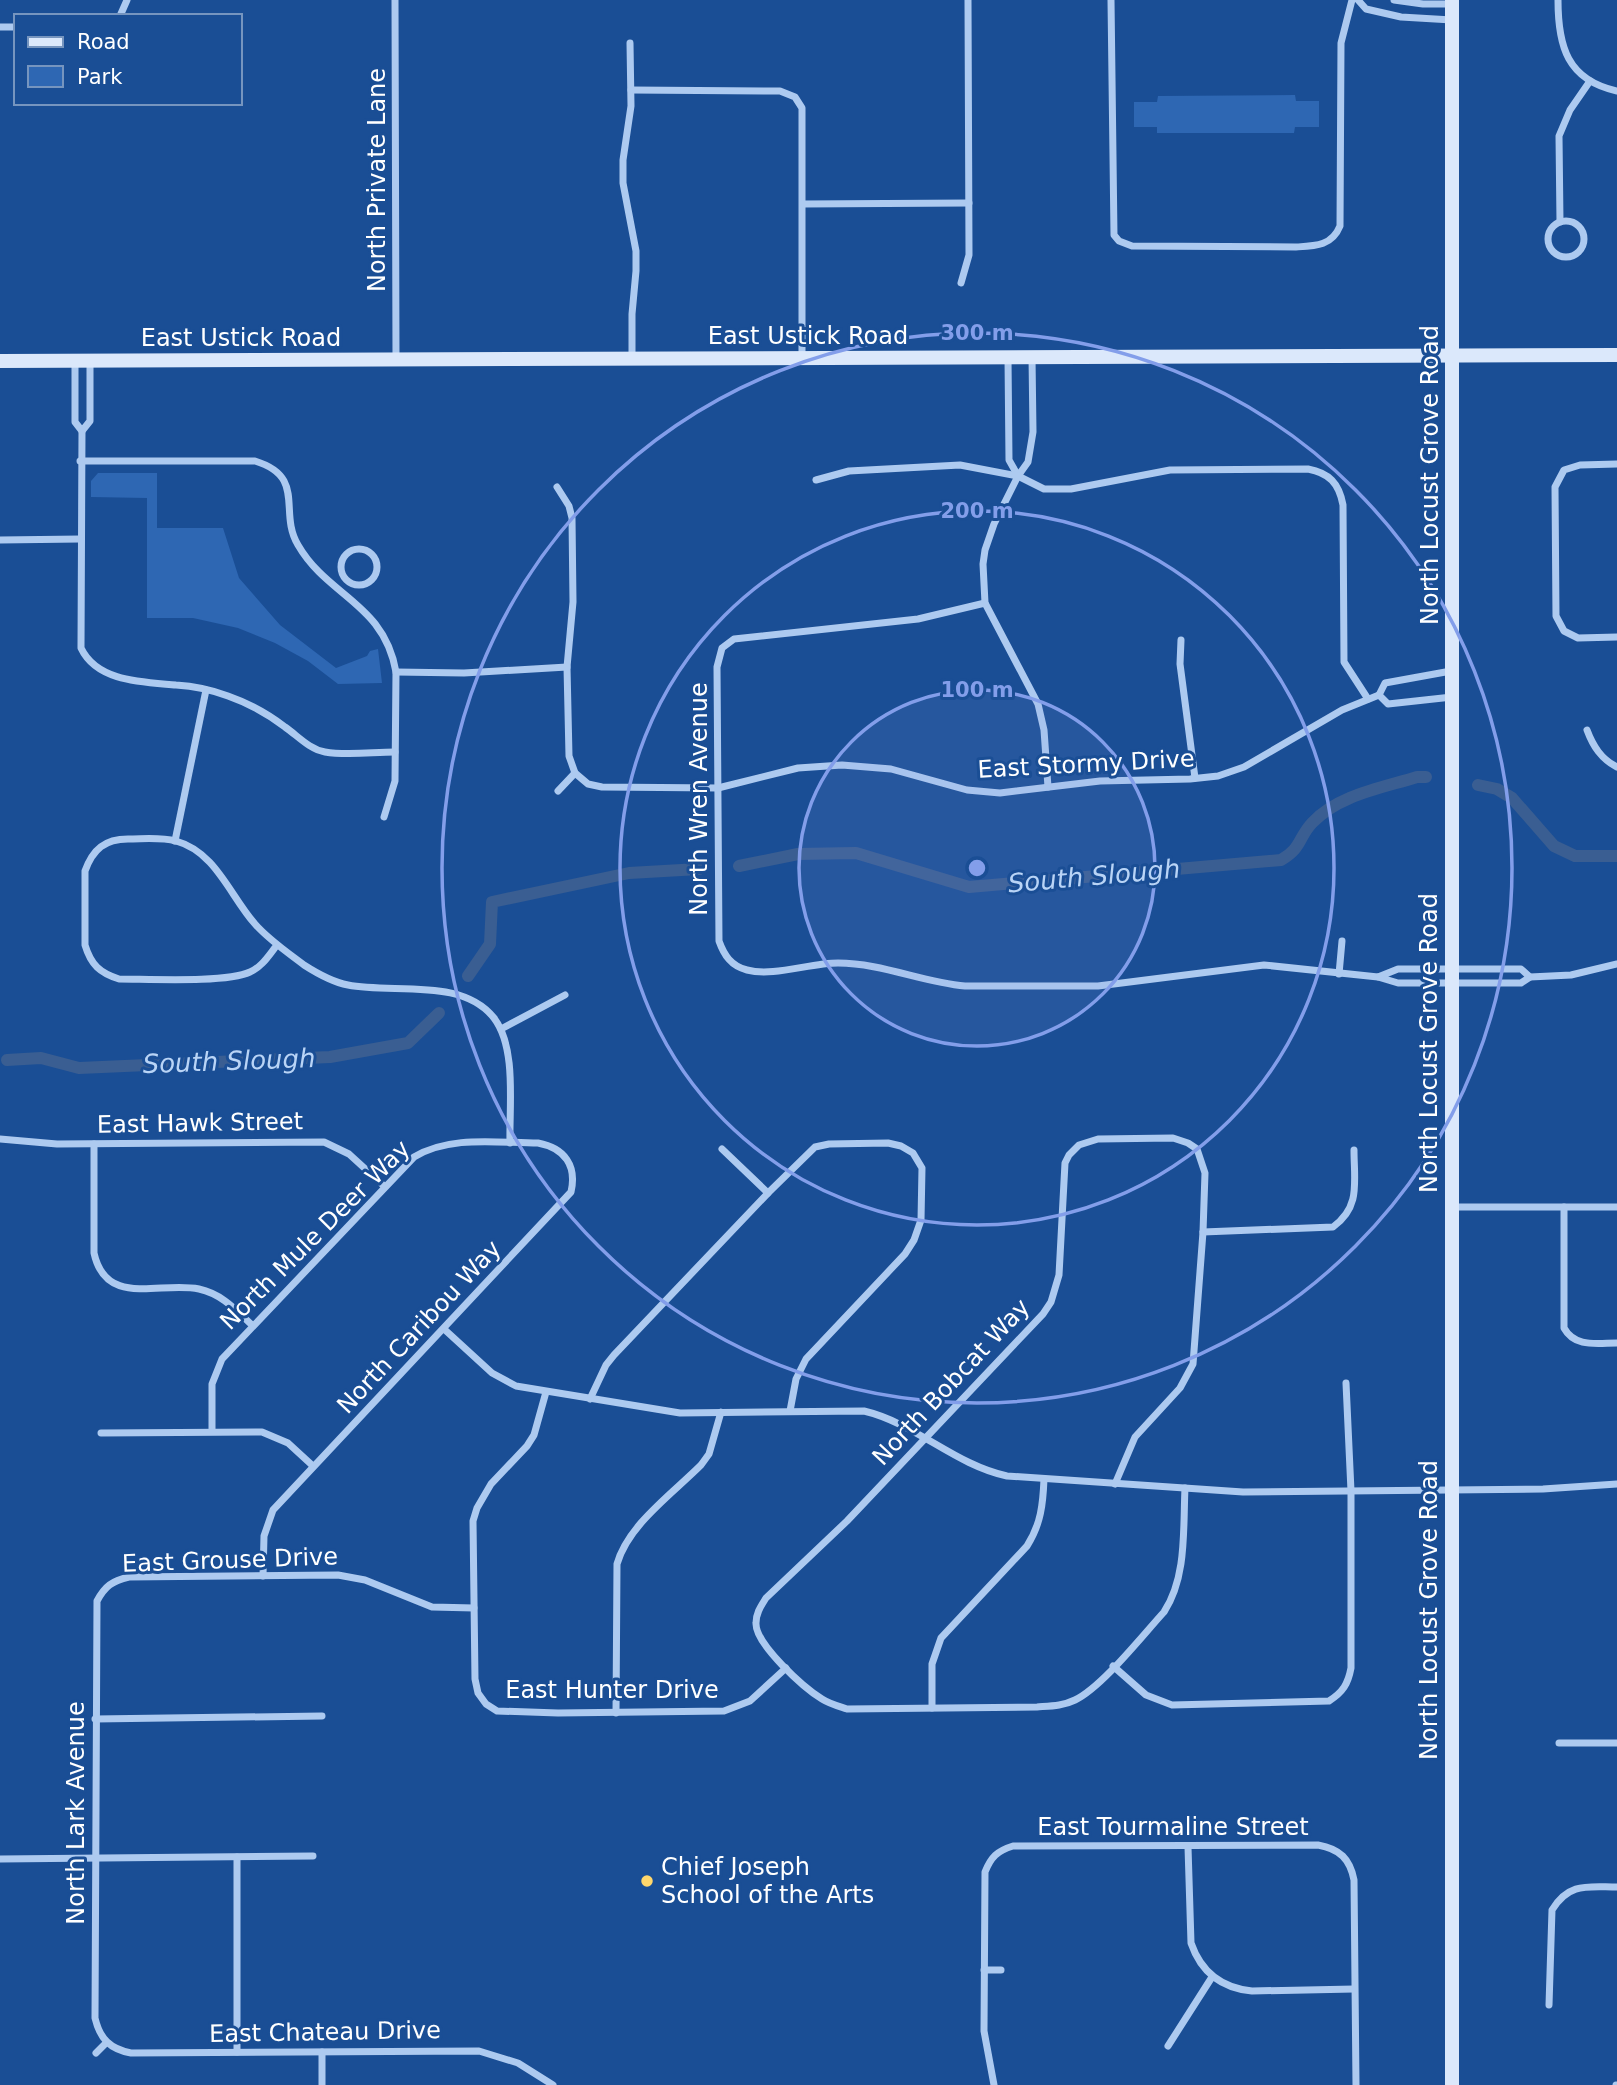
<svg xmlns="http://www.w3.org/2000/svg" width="1617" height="2085" font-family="'DejaVu Sans',sans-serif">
<rect width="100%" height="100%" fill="#1a4e95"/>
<!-- green -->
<g fill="#2e67b3">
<path d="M 1295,95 L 1296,101 L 1319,101 L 1319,127 L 1295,127 L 1294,133 L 1157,133 L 1157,127 L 1134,127 L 1134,102 L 1157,102 L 1158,96 Z"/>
<path d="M 98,473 L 157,473 L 157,528 L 223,528 L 239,578 L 280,625 L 336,668 L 367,656 L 370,651 L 378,649 L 382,683 L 338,684 L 308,661 L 275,643 L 238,628 L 193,618 L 147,618 L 147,498 L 91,497 L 91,481 Z"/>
</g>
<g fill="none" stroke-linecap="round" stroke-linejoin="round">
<!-- canal -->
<g stroke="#3a5e92" stroke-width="12">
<path d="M 1478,785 L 1497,789 L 1512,798 L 1554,846 L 1575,856 L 1617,856"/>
<path d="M 739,866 L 798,854 L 856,853 L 969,887 L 1281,860 C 1302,848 1298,838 1312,823 C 1338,795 1382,788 1417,777 L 1426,777"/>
<path d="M 468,976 L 490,944 L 492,902 L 629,873 L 699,869"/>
<path d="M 7,1060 L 41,1058 L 79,1068 L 330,1057 L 408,1043 L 439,1013"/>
</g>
<!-- street -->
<g stroke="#adcaf0" stroke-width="7">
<path d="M 395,0 L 396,360"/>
<path d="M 1111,0 L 1114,235 L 1119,241 L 1132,246 L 1296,247 C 1315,246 1332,246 1340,226 L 1341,43 L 1352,0"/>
<path d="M 1358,0 L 1366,9 L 1401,17 L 1452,20"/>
<path d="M 1394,0 L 1423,4 L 1452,4"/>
<path d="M 1558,0 C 1558,46 1567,80 1617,91"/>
<path d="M 120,16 L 127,0"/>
<path d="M 0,27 L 16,27"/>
<path d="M 630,43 L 631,106 L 623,160 L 623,183 L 636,251 L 636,271 L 632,314 L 632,359"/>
<path d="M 631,90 L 780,91 L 795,97 L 802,108 L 802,359"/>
<path d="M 803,204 L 969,203"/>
<circle cx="1566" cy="239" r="18"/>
<path d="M 1560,222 L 1559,136 L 1570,110 L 1590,81"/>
<path d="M 961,283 L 969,255 L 968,0"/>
<path d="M 1008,358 L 1009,460 L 1018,476 L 1028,462 L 1033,432 L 1032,357"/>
<path d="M 75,361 L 75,422 L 82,431 L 90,421 L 90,361"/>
<path d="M 82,431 L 81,648 C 97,682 143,682 176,685 C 193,686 212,690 228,696 C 248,703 268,714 285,727 C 298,736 309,749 325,752 C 347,756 373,752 395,752"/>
<path d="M 80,461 L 255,461 C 307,477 278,512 298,545 C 328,597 384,603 396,672 L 395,781 L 384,817"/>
<path d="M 1617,464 L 1580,465 L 1564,470 L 1555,487 L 1556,616 L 1564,631 L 1578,638 L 1617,637"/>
<path d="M 1018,476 L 994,524 L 985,550 L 983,564 L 985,603 L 1038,704 L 1044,730 L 1048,787"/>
<path d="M 816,480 L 849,471 L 960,465 L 1018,476 L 1044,489 L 1071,489 L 1170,470 L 1308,469 C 1329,473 1339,483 1343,505 L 1344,662 L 1368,699"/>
<path d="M 557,487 L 569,506 L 572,518 L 573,602 L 567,667 L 569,756 L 575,773 L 588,784 L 602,787 L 718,788 L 798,768 L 842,765 L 891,769 L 967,790 L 1000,793 L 1100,781 L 1190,779 L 1218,776 L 1244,767 L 1342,710 L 1379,695"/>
<path d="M 0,540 L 80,539"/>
<circle cx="359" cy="567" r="18"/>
<path d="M 985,603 L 918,619 L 734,639 L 722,648 L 717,667 L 719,941 C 724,955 731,966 747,970 C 773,977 810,963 838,963 C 881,963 922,982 965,986 L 1098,986 L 1264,965 L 1378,977"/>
<path d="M 1181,640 L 1180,664 L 1195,778"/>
<path d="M 1451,671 L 1385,683 L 1379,695 L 1388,704 L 1452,697"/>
<path d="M 396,672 L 464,673 L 567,667"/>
<path d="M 1587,730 C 1593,746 1601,759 1617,767"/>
<path d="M 558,791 L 575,773"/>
<path d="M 175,841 L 206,690"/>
<path d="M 277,945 C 269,955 262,967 250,972 C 227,983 149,979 119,979 C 100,973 91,965 85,945 L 85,871 C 93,849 105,839 128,839 C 144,839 160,837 176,841 C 216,852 230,896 255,924 C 269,940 287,952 304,965 C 318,974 332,982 348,985 C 393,994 462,977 494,1018 C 517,1048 509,1107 510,1143"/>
<path d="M 1398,969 L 1521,969 L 1530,977 L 1521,983 L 1398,983 L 1378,977 Z"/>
<path d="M 1339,974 L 1342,941"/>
<path d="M 1530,977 L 1571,975 L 1617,964"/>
<path d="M 501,1029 L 565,995"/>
<path d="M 0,1139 L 57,1144 L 324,1142 L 349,1154 L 384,1186"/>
<path d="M 94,1144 L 94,1253 C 106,1308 160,1281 199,1289 C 222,1294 236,1310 252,1325"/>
<path d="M 722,1149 L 768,1193"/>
<path d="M 1452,1207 L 1617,1207"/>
<path d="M 1564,1207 L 1564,1328 C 1575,1348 1597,1343 1617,1343"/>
<path d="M 1203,1232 L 1333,1227 C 1361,1207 1354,1182 1354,1150"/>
<path d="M 444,1329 L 492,1373 L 516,1386 L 680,1413 L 864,1411 C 915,1423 955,1465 1007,1476 L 1243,1492 L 1543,1489 L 1617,1484"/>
<path d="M 546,1392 L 534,1435 L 527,1446 L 491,1484 L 477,1508 L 473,1521 L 475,1679 L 478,1693 L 486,1704 L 497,1711 L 558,1713 L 724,1711 L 750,1701 L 786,1668"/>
<path d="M 590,1399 L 606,1365 L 614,1355 L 768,1193 L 815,1147 L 829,1144 L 888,1143 L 901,1146 L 913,1153 L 922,1168 L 921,1220 L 914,1240 L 905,1254 L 806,1359 L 796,1379 L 790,1411"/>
<path d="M 212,1431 L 212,1384 L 222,1359 L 414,1157 C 450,1135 498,1143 538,1143 C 565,1148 577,1166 571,1192 L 273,1510 L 264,1536 L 263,1576"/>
<path d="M 101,1433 L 262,1432 L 288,1443 L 313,1466"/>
<path d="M 1115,1484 L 1135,1437 L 1180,1388 L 1193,1364 L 1203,1232 L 1205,1173 L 1197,1149 L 1188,1143 L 1173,1138 L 1098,1139 L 1079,1145 L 1069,1155 L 1065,1163 L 1059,1275 L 1051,1302 L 1043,1314 L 847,1521 L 766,1598 C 761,1606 756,1613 756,1623 C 755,1644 804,1688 822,1699 C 830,1704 838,1706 847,1709 L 1037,1707 C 1050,1706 1063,1706 1075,1700 C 1102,1687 1142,1636 1164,1612 C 1187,1577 1183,1529 1185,1488"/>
<path d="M 474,1608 L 432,1607 L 365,1580 L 338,1575 L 129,1577 C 112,1581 105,1586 97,1601 L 95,2018 C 100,2039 110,2049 131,2053 L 479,2051 L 518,2063 L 553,2085"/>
<path d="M 1113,1666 L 1146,1695 L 1172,1705 L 1329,1701 C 1343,1692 1348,1684 1351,1668 L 1351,1491 L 1346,1383"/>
<path d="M 932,1708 L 932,1664 L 941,1638 L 1027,1546 C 1041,1524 1043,1504 1044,1479"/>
<path d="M 616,1713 L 617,1564 C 628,1525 672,1494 701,1465 L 709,1454 L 721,1412"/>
<path d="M 95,1719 L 322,1716"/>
<path d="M 1559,1743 L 1617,1743"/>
<path d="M 1188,1847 L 1191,1943 C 1201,1972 1221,1988 1252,1991 L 1354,1989"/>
<path d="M 237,1857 L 237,2052"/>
<path d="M 0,1859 L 313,1856"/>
<path d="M 984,1970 L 1001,1970"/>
<path d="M 1549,2005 L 1552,1910 C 1569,1882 1588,1887 1617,1887"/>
<path d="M 1168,2046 L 1212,1977"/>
<path d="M 322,2052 L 322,2085"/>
<path d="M 96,2053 L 106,2043"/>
<path d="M 994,2085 L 984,2031 L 985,1872 C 991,1857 997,1851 1013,1846 L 1318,1845 C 1340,1849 1350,1859 1354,1880 L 1356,2085"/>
<path d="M 1616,2085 L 1617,2085"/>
</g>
<!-- secondary -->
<g stroke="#dbe8fb" stroke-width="14">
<path d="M 1452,0 L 1452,2085"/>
<path d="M 0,361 L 1617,355"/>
</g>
</g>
<!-- distance rings -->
<circle cx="977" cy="868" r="178" fill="#839eea" fill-opacity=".12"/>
<g fill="none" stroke="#839eea" stroke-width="3.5">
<circle cx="977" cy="868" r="178"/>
<circle cx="977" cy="868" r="357"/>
<circle cx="977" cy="868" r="535"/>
</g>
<!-- markers -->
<circle fill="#ffd76c" stroke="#1a4e95" stroke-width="2.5" cx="647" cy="1881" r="7"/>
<g text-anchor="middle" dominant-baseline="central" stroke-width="6" stroke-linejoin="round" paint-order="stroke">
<!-- street labels -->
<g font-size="24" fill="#fff" stroke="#1a4e95">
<text transform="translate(377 180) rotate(-90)">North Private Lane</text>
<text x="808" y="336">East Ustick Road</text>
<text x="241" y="338">East Ustick Road</text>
<text transform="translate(1430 475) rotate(-90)">North Locust Grove Road</text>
<text transform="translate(1086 764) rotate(-3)">East Stormy Drive</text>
<text transform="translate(699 799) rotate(-90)">North Wren Avenue</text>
<text transform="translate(1429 1043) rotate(-90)">North Locust Grove Road</text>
<text transform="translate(200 1123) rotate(-1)">East Hawk Street</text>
<text transform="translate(315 1235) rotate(-45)">North Mule Deer Way</text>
<text transform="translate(419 1327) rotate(-47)">North Caribou Way</text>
<text transform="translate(951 1382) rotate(-47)">North Bobcat Way</text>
<text transform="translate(230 1560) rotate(-2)">East Grouse Drive</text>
<text transform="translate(1429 1610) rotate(-90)">North Locust Grove Road</text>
<text x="612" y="1690">East Hunter Drive</text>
<text transform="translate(76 1813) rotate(-90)">North Lark Avenue</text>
<text x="1173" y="1827">East Tourmaline Street</text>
<text transform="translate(325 2032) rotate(-1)">East Chateau Drive</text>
</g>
<!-- poi labels -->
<g font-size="24" fill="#fff" stroke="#1a4e95" text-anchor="start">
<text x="661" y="1867">Chief Joseph<tspan x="661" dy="28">School of the Arts</tspan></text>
</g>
<!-- water labels -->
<g font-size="26" font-style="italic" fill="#b9d4f6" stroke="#1a4e95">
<text transform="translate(1094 876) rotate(-5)">South Slough</text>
<text transform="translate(229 1061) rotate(-2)">South Slough</text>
</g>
</g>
<circle cx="977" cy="868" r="10" fill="#839eea" stroke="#1a4e95" stroke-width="3.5"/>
<g font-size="21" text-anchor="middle" font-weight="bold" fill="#839eea" stroke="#1a4e95" stroke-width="6" stroke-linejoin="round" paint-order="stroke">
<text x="977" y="340">300 m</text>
<text x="977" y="518">200 m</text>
<text x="977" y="697">100 m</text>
</g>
<!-- legend -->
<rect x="14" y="14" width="228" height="91" fill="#1a4e95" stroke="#7695bf" stroke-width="2"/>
<rect x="28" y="37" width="35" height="10" fill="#dbe8fb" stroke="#7695bf" stroke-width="2"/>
<text x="77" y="49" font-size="21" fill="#ffffff">Road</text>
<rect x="28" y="66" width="35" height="21" fill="#2e67b3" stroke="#7695bf" stroke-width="2"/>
<text x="77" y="84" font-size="21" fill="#ffffff">Park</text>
</svg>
